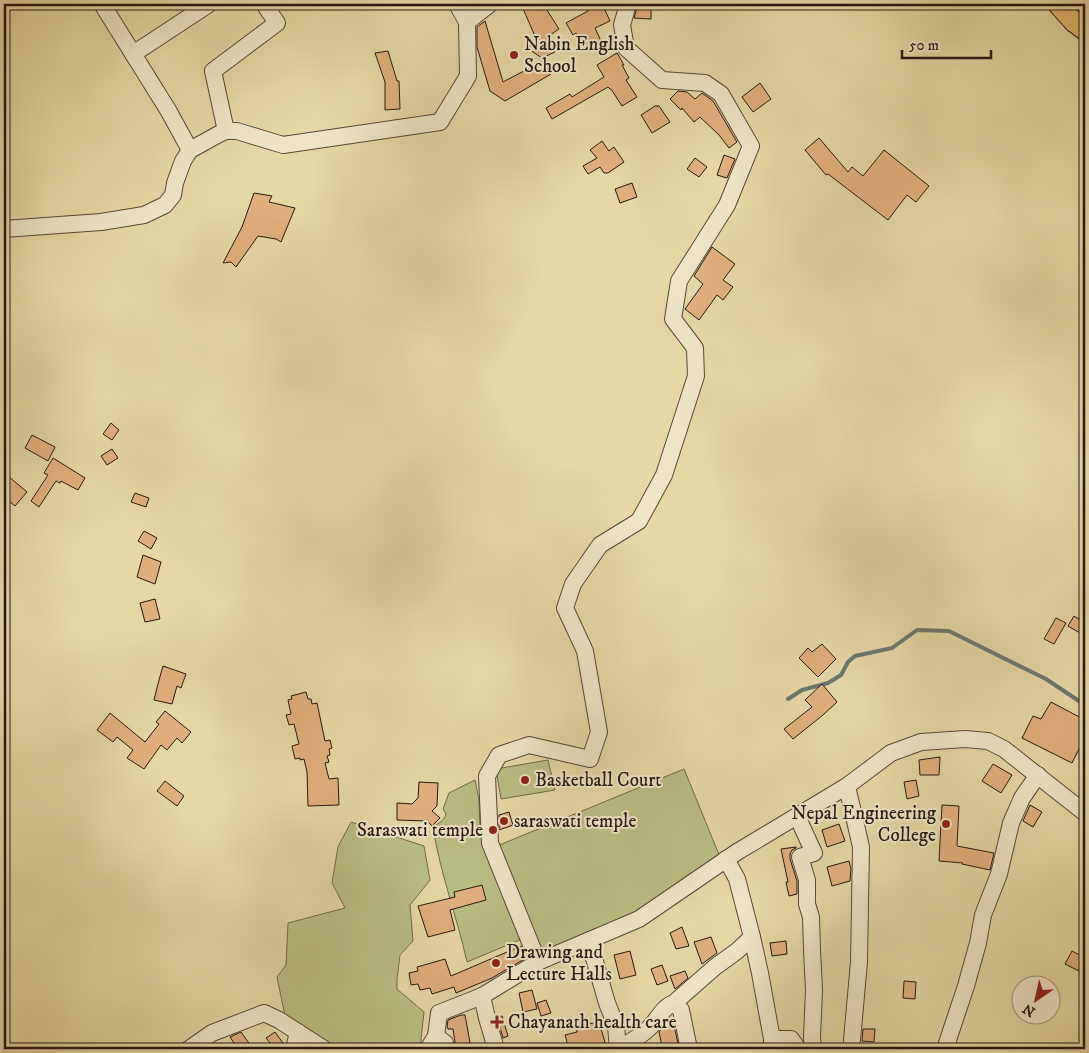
<svg xmlns="http://www.w3.org/2000/svg" width="1089" height="1053" font-family="'IM FELL DW Pica',serif">
<rect width="100%" height="100%" fill="#e7d7a6"/>
<filter id="stains"><feTurbulence type="fractalNoise" baseFrequency=".004" numOctaves="4"/><feColorMatrix values="0 0 0 0 .2 0 0 0 0 .09 0 0 0 0 .02 0 0 0 .5 -.17"/></filter>
<radialGradient id="worn" r=".72"><stop offset=".6" stop-color="#630" stop-opacity="0"/><stop offset="1" stop-color="#630" stop-opacity=".3"/></radialGradient>
<!-- green -->
<g fill="#b9bd84" stroke="#706a4a">
<path d="M 548,760 L 555,790 L 501,799 L 496,769 Z"/>
<path d="M 684,769 L 720,857 L 606,930 L 539,953 L 497,846 Z"/>
<path d="M 475,780 L 479,800 L 480,832 L 522,939 L 467,962 C 457,917 440,873 433,827 C 439,823 444,821 446,814 L 443,809 L 449,793 Z"/>
<path d="M 351,822 L 424,846 L 430,880 L 410,905 L 413,941 L 400,955 L 397,979 L 397,989 L 424,1012 L 420,1049 L 326,1049 L 286,1021 L 277,977 L 286,965 L 288,923 L 345,908 L 332,883 L 338,847 Z"/>
</g>
<g fill="none" stroke-linecap="round" stroke-linejoin="round">
<!-- stream -->
<path stroke="#6a786d" stroke-width="4" d="M 788,699 L 802,690 L 828,683 L 841,675 L 848,662 L 855,656 L 892,648 L 917,630 L 949,631 L 1046,679 L 1085,705"/>
</g>
<!-- building -->
<g fill="#e0af7f" stroke="#261711">
<path d="M 521,4 L 543,4 L 559,29 L 547,37 L 555,52 L 542,58 L 527,48 L 538,43 Z"/>
<path d="M 602,4 L 610,21 L 595,28 L 601,41 L 583,49 L 576,33 L 573,35 L 566,23 L 588,11 L 588,10 Z"/>
<path d="M 638,4 L 651,4 L 651,19 L 634,18 Z"/>
<path d="M 485,21 L 503,82 L 543,61 L 551,74 L 505,101 L 490,91 L 477,47 L 477,27 Z"/>
<path d="M 388,51 L 397,81 L 399,81 L 400,109 L 385,110 L 385,82 L 375,53 Z"/>
<path d="M 617,53 L 624,65 L 622,65 L 629,78 L 626,80 L 637,97 L 622,106 L 611,89 L 610,89 L 608,87 L 552,119 L 546,108 L 570,94 L 572,97 L 604,77 L 597,65 Z"/>
<path d="M 760,83 L 771,99 L 753,112 L 742,97 Z"/>
<path d="M 678,91 L 687,92 L 695,99 L 702,93 L 713,101 L 737,142 L 729,148 L 719,135 L 700,117 L 694,122 L 682,108 L 681,110 L 670,99 Z"/>
<path d="M 655,106 L 659,106 L 670,122 L 652,133 L 641,115 Z"/>
<path d="M 819,138 L 848,172 L 852,167 L 863,176 L 884,150 L 929,186 L 916,202 L 907,195 L 888,220 L 828,174 L 826,175 L 805,150 Z"/>
<path d="M 602,141 L 609,151 L 614,147 L 624,162 L 608,173 L 604,173 L 600,167 L 588,174 L 583,166 L 597,158 L 590,150 Z"/>
<path d="M 724,155 L 735,159 L 727,178 L 717,175 Z"/>
<path d="M 695,158 L 707,167 L 699,177 L 687,169 Z"/>
<path d="M 632,183 L 637,197 L 620,203 L 615,189 Z"/>
<path d="M 254,193 L 272,196 L 269,202 L 295,208 L 281,242 L 276,239 L 258,236 L 236,267 L 231,262 L 223,263 L 242,227 Z"/>
<path d="M 712,247 L 735,264 L 723,280 L 733,287 L 723,300 L 717,295 L 699,320 L 685,309 L 703,284 L 694,276 Z"/>
<path d="M 111,423 L 119,430 L 112,440 L 103,434 Z"/>
<path d="M 32,435 L 55,447 L 48,461 L 25,448 Z"/>
<path d="M 112,449 L 118,458 L 107,465 L 101,456 Z"/>
<path d="M 53,458 L 85,478 L 78,490 L 61,481 L 60,483 L 56,481 L 39,507 L 31,501 L 48,475 L 44,473 Z"/>
<path d="M 8,476 L 27,492 L 15,506 L 4,497 L 4,482 Z"/>
<path d="M 135,493 L 149,498 L 146,507 L 131,502 Z"/>
<path d="M 144,531 L 157,538 L 151,549 L 138,541 Z"/>
<path d="M 143,555 L 161,562 L 155,584 L 137,577 Z"/>
<path d="M 155,599 L 160,619 L 145,622 L 140,603 Z"/>
<path d="M 1074,616 L 1085,623 L 1085,636 L 1068,626 Z"/>
<path d="M 1056,618 L 1066,623 L 1054,644 L 1044,639 Z"/>
<path d="M 822,644 L 836,659 L 818,677 L 799,658 L 808,648 L 812,652 Z"/>
<path d="M 163,666 L 186,674 L 181,688 L 177,686 L 172,704 L 154,700 L 159,680 Z"/>
<path d="M 822,684 L 837,702 L 823,715 L 793,739 L 784,729 L 812,707 L 805,700 Z"/>
<path d="M 306,692 L 308,699 L 311,699 L 312,704 L 317,703 L 325,741 L 330,740 L 332,748 L 329,749 L 330,755 L 327,756 L 329,762 L 325,763 L 329,779 L 338,778 L 339,805 L 308,806 L 307,772 L 304,759 L 300,760 L 300,758 L 295,759 L 292,746 L 299,744 L 294,724 L 289,725 L 286,715 L 291,714 L 288,700 L 292,699 L 291,696 Z"/>
<path d="M 1051,702 L 1085,720 L 1085,737 L 1072,763 L 1022,738 L 1033,716 L 1041,719 Z"/>
<path d="M 165,711 L 191,732 L 182,743 L 177,738 L 167,750 L 161,745 L 144,769 L 127,758 L 133,750 L 117,737 L 113,742 L 97,730 L 110,713 L 145,742 L 159,724 L 156,722 Z"/>
<path d="M 940,757 L 939,775 L 920,775 L 919,760 Z"/>
<path d="M 993,764 L 1012,775 L 1001,793 L 982,781 Z"/>
<path d="M 916,780 L 919,796 L 907,799 L 904,782 Z"/>
<path d="M 165,781 L 184,796 L 177,806 L 157,791 Z"/>
<path d="M 419,782 L 438,783 L 437,806 L 432,811 L 440,818 L 432,826 L 427,821 L 397,820 L 397,803 L 412,804 L 418,798 Z"/>
<path d="M 942,805 L 959,806 L 957,846 L 994,853 L 990,870 L 962,864 L 963,863 L 939,861 Z"/>
<path d="M 1030,805 L 1042,812 L 1033,827 L 1023,821 Z"/>
<path d="M 509,812 L 513,825 L 499,830 L 499,815 Z"/>
<path d="M 839,824 L 845,841 L 827,847 L 822,830 Z"/>
<path d="M 796,847 L 796,848 L 792,850 L 790,854 L 790,859 L 797,881 L 797,894 L 789,896 L 786,882 L 788,882 L 781,849 Z"/>
<path d="M 849,861 L 851,869 L 850,881 L 832,886 L 827,867 Z"/>
<path d="M 482,885 L 486,900 L 450,910 L 455,930 L 428,937 L 418,906 L 455,897 L 454,892 Z"/>
<path d="M 682,927 L 689,946 L 676,949 L 670,933 Z"/>
<path d="M 711,937 L 717,953 L 702,964 L 694,942 Z"/>
<path d="M 786,941 L 787,954 L 772,956 L 770,943 Z"/>
<path d="M 521,946 L 526,958 L 492,978 L 456,993 L 454,987 L 432,994 L 430,988 L 420,990 L 418,984 L 411,985 L 409,973 L 418,971 L 417,967 L 445,959 L 451,976 Z"/>
<path d="M 630,951 L 636,975 L 620,979 L 614,955 Z"/>
<path d="M 1072,951 L 1085,958 L 1085,974 L 1065,964 Z"/>
<path d="M 662,965 L 668,981 L 657,985 L 651,969 Z"/>
<path d="M 685,971 L 688,978 L 675,989 L 670,976 Z"/>
<path d="M 904,981 L 916,982 L 915,999 L 903,998 Z"/>
<path d="M 532,990 L 537,1009 L 523,1012 L 519,993 Z"/>
<path d="M 546,1000 L 551,1013 L 541,1016 L 537,1003 Z"/>
<path d="M 461,1015 L 465,1015 L 471,1048 L 456,1049 L 453,1029 L 448,1029 L 447,1027 L 448,1020 Z"/>
<path d="M 502,1016 L 508,1036 L 503,1038 L 497,1017 Z"/>
<path d="M 599,1022 L 607,1049 L 569,1049 L 565,1035 L 577,1032 L 576,1026 Z"/>
<path d="M 674,1026 L 678,1043 L 662,1046 L 659,1032 L 661,1029 Z"/>
<path d="M 863,1029 L 875,1029 L 874,1042 L 862,1041 Z"/>
<path d="M 241,1032 L 253,1049 L 238,1049 L 230,1037 Z"/>
<path d="M 275,1032 L 283,1043 L 275,1049 L 266,1038 Z"/>
</g>
<g fill="none" stroke-linecap="round" stroke-linejoin="round">
<!-- minor casing -->
<g stroke="#564736" stroke-width="18">
<g id="minor">
<path d="M 102,4 L 168,110 L 190,150"/>
<path d="M 457,4 L 467,22"/>
<path d="M 133,54 L 209,4"/>
<path d="M 226,131 L 213,71 L 277,23 L 264,4"/>
<path d="M 4,229 L 101,222 L 144,215 L 165,205 L 173,195 L 175,183 L 183,161 L 190,150 L 219,134 L 226,131 L 237,131 L 283,145 L 440,122 L 468,76 L 467,22 L 490,4"/>
<path d="M 847,786 L 861,847 L 859,962 L 852,1040"/>
<path d="M 797,816 L 814,853 L 800,857 L 807,880 L 807,904 L 811,917 L 812,950 L 814,990 L 812,1037 L 813,1049"/>
<path d="M 726,859 L 737,879 L 752,937 L 760,973 L 772,1039 L 773,1049"/>
<path d="M 589,941 L 607,1003 L 616,1026 L 618,1049 C 629,1043 640,1037 649,1028 C 658,1020 662,1007 674,1003 L 681,1010 L 689,1049"/>
<path d="M 538,962 L 490,843 L 487,776 L 499,755 L 529,745 L 590,759 L 599,732 L 585,651 L 565,608 L 573,584 L 600,545 L 639,521 L 664,475 L 696,376 L 695,348 L 673,319 L 679,281 L 727,205 L 751,146 L 721,94 L 705,83 L 662,80 L 626,48 L 622,25 L 628,4"/>
<path d="M 482,996 L 487,1018 L 496,1049"/>
<path d="M 674,1003 L 715,967 L 737,951 L 752,937"/>
<path d="M 436,1036 L 445,1043 L 445,1049"/>
<path d="M 772,1039 L 791,1039 L 798,1049"/>
<path d="M 189,1049 L 212,1033 L 264,1013 L 279,1020 L 324,1049"/>
<path d="M 294,1049 L 298,1032"/>
<path d="M 428,1049 L 436,1036 L 439,1013 L 482,996 L 538,962 L 639,919 L 737,852 L 847,786 L 891,753 L 921,742 L 965,739 L 988,741 L 1004,749 L 1085,813"/>
<path d="M 945,1049 L 966,986 L 978,943 L 983,915 L 999,874 L 1011,823 L 1022,798 L 1038,775"/>
</g>
</g>
<!-- major casing -->
<g stroke="#261711" stroke-width="22">
<path id="major" d="M 1058,4 L 1074,22 L 1085,30"/>
</g>
<!-- minor -->
<use href="#minor" stroke="#efe5c5" stroke-width="16"/>
<!-- major -->
<use href="#major" stroke="#e4bc73" stroke-width="20"/>
</g>
<!-- markers -->
<g fill="#8f2418" stroke="#efe5c5" stroke-width="2">
<circle cx="514" cy="55" r="5"/>
<circle cx="525" cy="780" r="5"/>
<circle cx="504" cy="821" r="5"/>
<circle cx="946" cy="824" r="5"/>
<circle cx="493" cy="830" r="5"/>
<circle cx="496" cy="963" r="5"/>
<path d="M494.5 1014.5h5v5h5v5h-5v5h-5v-5h-5v-5h5z"/>
</g>
<g text-anchor="middle" dominant-baseline="central" stroke-width="4" stroke-linejoin="round" paint-order="stroke">
<!-- poi labels -->
<g font-size="19" fill="#261711" stroke="#efe5c5" text-anchor="start">
<text x="524" y="44">Nabin English<tspan x="524" dy="22">School</tspan></text>
<text x="535" y="780">Basketball Court</text>
<text x="936" y="813" text-anchor="end">Nepal Engineering<tspan x="936" dy="22">College</tspan></text>
<text x="514" y="821">saraswati temple</text>
<text x="483" y="830" text-anchor="end">Saraswati temple</text>
<text x="506" y="952">Drawing and<tspan x="506" dy="22">Lecture Halls</tspan></text>
<text x="508" y="1022">Chayanath health care</text>
</g>
</g>
<!-- margin -->
<rect width="1089" height="1053" fill="none" stroke="#e7d7a6" stroke-width="20"/>
<rect x="5" y="5" width="1079" height="1043" fill="none" stroke="#261711" stroke-width="2.5"/>
<rect x="10" y="10" width="1069" height="1033" fill="none" stroke="#261711"/>
<!-- north arrow -->
<g transform="translate(1036 1000) rotate(214)"><circle r="24" fill="#efe5c5" stroke="#9f937d"/>
<path d="M0-4L9 19L0 12L-9 19Z" fill="#8f2418"/>
<text y="-8" font-size="14" font-weight="bold" text-anchor="middle" fill="#261711">N</text>
</g>
<!-- scale -->
<path d="M902 50v8h89v-8" fill="none" stroke="#261711" stroke-width="2.5"/>
<text x="909" y="50" font-size="15" fill="#261711" stroke="#efe5c5" stroke-width="4" paint-order="stroke">50 m</text>
<rect width="100%" height="100%" filter="url(#stains)"/>
<rect width="100%" height="100%" fill="url(#worn)"/>
</svg>
